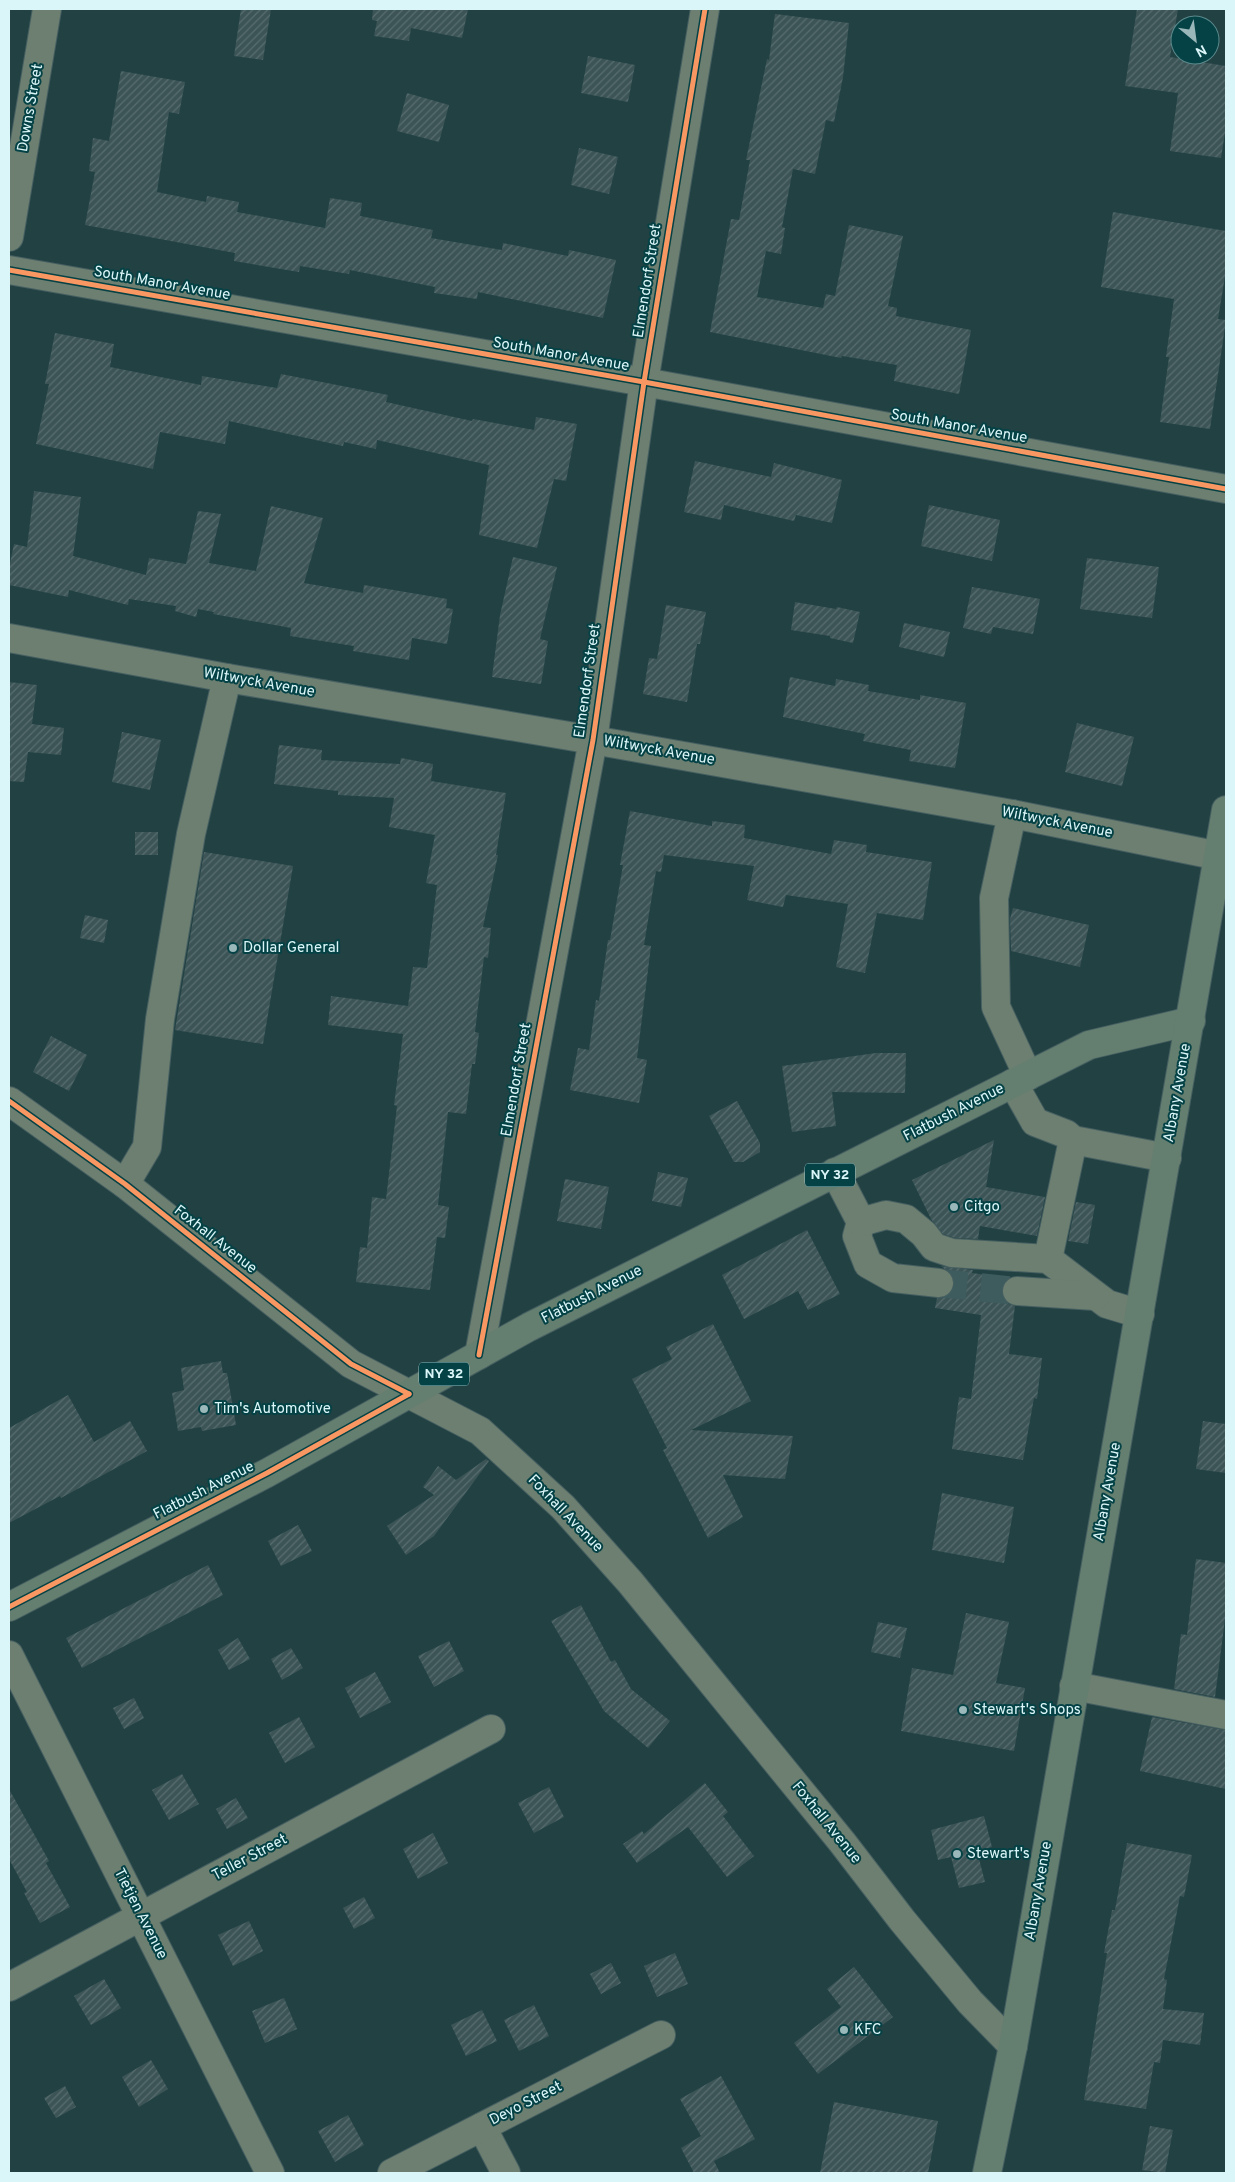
<svg xmlns="http://www.w3.org/2000/svg" width="1235" height="2182" font-family="Overpass,sans-serif">
<defs>
<pattern id="building-hatch" width="6" height="6" patternUnits="userSpaceOnUse" patternTransform="scale(1.25)"><rect width="6" height="6" fill="#3c5456"/><path d="M-1 1l2-2M0 6l6-6M5 7l2-2" fill="none" stroke="#586d6f"/></pattern>
</defs>
<rect width="100%" height="100%" fill="#224143"/>
<!-- building -->
<g fill="url(#building-hatch)">
<path d="M 241,9 L 271,9 L 263,60 L 234,56 Z"/>
<path d="M 373,9 L 468,9 L 462,38 L 411,28 L 409,41 L 374,36 L 377,21 L 372,20 Z"/>
<path d="M 1137,9 L 1178,9 L 1170,57 L 1226,66 L 1226,126 L 1221,158 L 1170,151 L 1178,93 L 1125,86 Z"/>
<path d="M 775,14 L 849,23 L 843,77 L 834,122 L 826,120 L 815,174 L 793,169 L 782,227 L 785,228 L 781,254 L 766,251 L 757,297 L 823,308 L 826,294 L 835,296 L 849,225 L 903,236 L 888,306 L 897,308 L 896,316 L 971,330 L 959,394 L 894,381 L 897,365 L 842,356 L 841,358 L 710,332 L 731,219 L 739,220 L 750,160 L 746,160 L 767,59 L 769,60 Z"/>
<path d="M 588,56 L 635,65 L 628,102 L 581,93 Z"/>
<path d="M 121,71 L 185,82 L 179,114 L 169,112 L 157,192 L 206,202 L 207,196 L 239,202 L 237,212 L 325,228 L 330,198 L 362,203 L 360,216 L 433,230 L 431,238 L 502,250 L 503,243 L 568,256 L 569,250 L 616,260 L 603,318 L 478,292 L 477,299 L 434,293 L 435,287 L 350,270 L 349,274 L 300,266 L 299,272 L 234,261 L 235,253 L 85,225 L 95,172 L 89,171 L 93,138 L 109,141 Z"/>
<path d="M 407,93 L 449,105 L 439,142 L 397,131 Z"/>
<path d="M 579,148 L 618,157 L 609,194 L 571,185 Z"/>
<path d="M 1113,212 L 1226,231 L 1226,270 L 1218,319 L 1226,320 L 1210,429 L 1160,422 L 1169,357 L 1166,357 L 1174,299 L 1101,287 Z"/>
<path d="M 55,333 L 114,344 L 110,367 L 201,385 L 202,376 L 277,388 L 281,374 L 388,395 L 386,402 L 472,421 L 473,419 L 534,430 L 536,417 L 577,424 L 566,481 L 554,479 L 537,548 L 479,535 L 489,465 L 377,440 L 376,449 L 344,442 L 343,446 L 229,421 L 225,444 L 160,432 L 153,469 L 36,444 L 49,384 L 45,384 Z"/>
<path d="M 695,461 L 771,477 L 774,463 L 842,480 L 832,523 L 796,515 L 794,521 L 724,505 L 721,520 L 684,512 Z"/>
<path d="M 34,491 L 81,497 L 73,556 L 146,575 L 149,558 L 186,564 L 198,511 L 221,514 L 209,563 L 256,571 L 271,506 L 323,518 L 304,583 L 363,593 L 364,585 L 447,599 L 446,608 L 453,609 L 447,644 L 412,638 L 409,660 L 353,651 L 354,646 L 290,636 L 291,628 L 213,614 L 214,612 L 198,609 L 196,617 L 175,611 L 176,606 L 129,599 L 128,605 L 69,590 L 68,597 L 9,585 L 9,568 L 14,544 L 27,547 Z"/>
<path d="M 929,505 L 1000,520 L 992,561 L 921,546 Z"/>
<path d="M 513,557 L 557,567 L 540,639 L 548,641 L 541,684 L 492,677 L 500,615 Z"/>
<path d="M 1087,558 L 1159,567 L 1152,618 L 1080,609 Z"/>
<path d="M 972,587 L 1040,599 L 1033,634 L 993,627 L 991,634 L 963,628 Z"/>
<path d="M 795,602 L 836,609 L 837,607 L 860,612 L 853,643 L 830,638 L 830,636 L 791,630 Z"/>
<path d="M 666,605 L 706,612 L 700,644 L 697,644 L 687,702 L 643,694 L 649,658 L 657,659 Z"/>
<path d="M 904,623 L 950,632 L 944,657 L 899,647 Z"/>
<path d="M 790,677 L 835,686 L 836,679 L 869,685 L 868,691 L 920,700 L 920,695 L 966,703 L 955,768 L 909,761 L 911,750 L 863,741 L 865,734 L 783,717 Z"/>
<path d="M 9,682 L 37,685 L 32,724 L 64,728 L 61,755 L 28,752 L 24,782 L 9,781 Z"/>
<path d="M 1077,723 L 1134,737 L 1122,786 L 1065,772 Z"/>
<path d="M 122,732 L 161,740 L 150,790 L 112,782 Z"/>
<path d="M 279,745 L 322,750 L 321,760 L 400,764 L 401,758 L 433,764 L 431,781 L 506,793 L 496,855 L 498,855 L 483,927 L 491,928 L 488,958 L 484,957 L 475,1032 L 479,1033 L 475,1064 L 472,1064 L 466,1114 L 448,1112 L 438,1205 L 449,1207 L 445,1238 L 437,1237 L 430,1290 L 356,1282 L 360,1247 L 367,1248 L 372,1197 L 386,1199 L 397,1106 L 394,1105 L 403,1034 L 328,1025 L 331,996 L 408,1006 L 413,967 L 427,968 L 437,885 L 426,883 L 435,835 L 389,827 L 394,798 L 338,795 L 338,791 L 274,784 Z"/>
<path d="M 630,811 L 712,826 L 712,821 L 745,825 L 744,838 L 831,854 L 834,840 L 867,845 L 866,852 L 932,862 L 923,920 L 877,913 L 865,973 L 836,967 L 848,904 L 786,895 L 783,907 L 747,900 L 754,866 L 664,855 L 661,872 L 656,871 L 644,945 L 651,946 L 637,1058 L 647,1060 L 639,1103 L 570,1090 L 578,1048 L 589,1050 L 596,1000 L 599,1001 L 608,940 L 610,940 L 623,865 L 620,865 Z"/>
<rect x="135" y="832" width="23" height="23"/>
<path d="M 204,852 L 293,866 L 263,1044 L 175,1030 Z"/>
<path d="M 1013,908 L 1089,925 L 1080,967 L 1011,951 L 1010,919 Z"/>
<path d="M 85,915 L 108,920 L 104,943 L 80,938 Z"/>
<path d="M 51,1036 L 87,1055 L 69,1091 L 33,1072 Z"/>
<path d="M 876,1053 L 906,1053 L 905,1093 L 832,1092 L 836,1126 L 792,1132 L 782,1066 Z"/>
<path d="M 737,1101 L 760,1143 L 760,1152 L 743,1162 L 734,1162 L 709,1116 Z"/>
<path d="M 994,1140 L 986,1187 L 1045,1197 L 1037,1236 L 980,1226 L 978,1239 L 955,1238 L 943,1234 L 931,1219 L 912,1180 Z"/>
<path d="M 658,1172 L 688,1178 L 681,1207 L 652,1201 Z"/>
<path d="M 565,1179 L 609,1187 L 601,1229 L 557,1221 Z"/>
<path d="M 1076,1202 L 1095,1205 L 1088,1244 L 1068,1241 Z"/>
<path d="M 807,1230 L 840,1294 L 808,1310 L 798,1291 L 744,1319 L 722,1275 Z"/>
<path d="M 941,1266 L 973,1270 L 972,1273 L 1009,1278 L 1004,1283 L 1001,1290 L 1003,1298 L 1009,1304 L 1015,1306 L 1009,1354 L 1042,1358 L 1037,1399 L 1034,1398 L 1023,1460 L 952,1449 L 959,1397 L 971,1399 L 981,1315 L 935,1308 L 937,1298 L 946,1297 L 951,1293 L 954,1285 L 953,1276 Z"/>
<path d="M 713,1324 L 751,1401 L 691,1430 L 793,1436 L 785,1479 L 723,1475 L 743,1517 L 708,1538 L 663,1450 L 667,1448 L 632,1379 L 672,1359 L 666,1347 Z"/>
<path d="M 221,1361 L 223,1373 L 227,1373 L 236,1425 L 202,1431 L 201,1427 L 178,1431 L 172,1393 L 184,1390 L 181,1368 Z"/>
<path d="M 68,1395 L 94,1442 L 130,1421 L 147,1451 L 61,1498 L 60,1496 L 9,1523 L 9,1428 Z"/>
<path d="M 1203,1421 L 1226,1424 L 1226,1473 L 1196,1469 Z"/>
<path d="M 486,1459 L 489,1461 L 434,1536 L 406,1555 L 387,1526 L 434,1495 L 423,1487 L 438,1466 L 456,1480 Z"/>
<path d="M 942,1493 L 1014,1507 L 1004,1563 L 932,1550 Z"/>
<path d="M 298,1525 L 312,1551 L 281,1566 L 268,1541 Z"/>
<path d="M 1196,1559 L 1226,1563 L 1226,1611 L 1215,1697 L 1174,1689 L 1181,1634 L 1187,1635 Z"/>
<path d="M 208,1565 L 223,1595 L 82,1668 L 66,1638 Z"/>
<path d="M 581,1605 L 611,1662 L 615,1660 L 631,1689 L 670,1721 L 648,1748 L 604,1711 L 551,1621 Z"/>
<path d="M 966,1613 L 1009,1622 L 996,1683 L 1025,1688 L 1014,1751 L 901,1731 L 912,1668 L 953,1675 Z"/>
<path d="M 878,1622 L 907,1628 L 900,1658 L 871,1652 Z"/>
<path d="M 238,1638 L 250,1659 L 229,1670 L 218,1650 Z"/>
<path d="M 449,1641 L 464,1671 L 434,1687 L 418,1656 Z"/>
<path d="M 291,1648 L 303,1668 L 282,1680 L 271,1659 Z"/>
<path d="M 375,1672 L 391,1702 L 360,1718 L 345,1688 Z"/>
<path d="M 134,1698 L 144,1718 L 124,1729 L 113,1708 Z"/>
<path d="M 299,1717 L 315,1747 L 285,1763 L 269,1733 Z"/>
<path d="M 1152,1717 L 1226,1730 L 1226,1789 L 1140,1771 Z"/>
<path d="M 182,1774 L 199,1804 L 169,1820 L 152,1790 Z"/>
<path d="M 705,1783 L 728,1812 L 723,1816 L 754,1856 L 727,1877 L 688,1827 L 637,1863 L 623,1844 L 642,1831 L 644,1834 Z"/>
<path d="M 549,1787 L 564,1817 L 534,1833 L 518,1803 Z"/>
<path d="M 9,1789 L 49,1861 L 46,1863 L 70,1907 L 40,1923 L 24,1893 L 27,1892 L 9,1859 Z"/>
<path d="M 236,1798 L 248,1818 L 227,1829 L 216,1809 Z"/>
<path d="M 984,1816 L 992,1847 L 977,1851 L 985,1882 L 959,1888 L 951,1857 L 938,1860 L 931,1830 Z"/>
<path d="M 433,1833 L 448,1863 L 418,1879 L 403,1849 Z"/>
<path d="M 1127,1843 L 1192,1855 L 1184,1897 L 1180,1896 L 1164,1979 L 1167,1980 L 1163,2009 L 1204,2013 L 1200,2045 L 1163,2040 L 1160,2063 L 1154,2062 L 1146,2109 L 1084,2100 L 1107,1953 L 1104,1953 L 1112,1910 L 1115,1910 Z"/>
<path d="M 364,1897 L 375,1918 L 354,1929 L 343,1908 Z"/>
<path d="M 249,1921 L 263,1951 L 233,1966 L 218,1935 Z"/>
<path d="M 675,1953 L 688,1984 L 657,1997 L 644,1966 Z"/>
<path d="M 611,1963 L 621,1983 L 601,1994 L 590,1974 Z"/>
<path d="M 854,1967 L 893,2017 L 818,2074 L 794,2043 L 841,2007 L 827,1989 Z"/>
<path d="M 104,1979 L 121,2008 L 91,2025 L 74,1996 Z"/>
<path d="M 284,1998 L 297,2029 L 265,2043 L 252,2011 Z"/>
<path d="M 534,2005 L 549,2036 L 519,2051 L 504,2020 Z"/>
<path d="M 482,2010 L 497,2041 L 466,2056 L 451,2025 Z"/>
<path d="M 151,2060 L 168,2089 L 139,2107 L 122,2077 Z"/>
<path d="M 721,2076 L 755,2139 L 714,2161 L 720,2173 L 694,2173 L 681,2148 L 701,2136 L 680,2099 Z"/>
<path d="M 65,2086 L 76,2107 L 56,2118 L 44,2098 Z"/>
<path d="M 834,2102 L 938,2121 L 928,2173 L 820,2173 Z"/>
<path d="M 348,2115 L 364,2145 L 335,2162 L 318,2131 Z"/>
<path d="M 1150,2126 L 1173,2130 L 1165,2173 L 1142,2170 Z"/>
</g>
<g fill="none" stroke-linecap="round" stroke-linejoin="round">
<!-- minor-tunnel -->
<path stroke="#3e5c5e" stroke-width="28" stroke-dasharray="28 14" stroke-linecap="butt" d="M 939,1283 L 1017,1291"/>
<!-- minor casing -->
<g stroke="#465f61" stroke-width="30">
<g id="minor">
<path d="M 9,237 L 47,9"/>
<path d="M 9,270 L 644,382 L 1226,489"/>
<path d="M 9,638 L 227,678 L 593,740 L 1012,814 L 1219,856"/>
<path d="M 1012,814 L 994,898 L 996,1007 L 1028,1076"/>
<path d="M 1013,1083 L 1035,1122 L 1066,1134 L 1073,1140 L 1167,1158"/>
<path d="M 9,1101 L 125,1184 L 351,1364 L 480,1431 L 563,1507 L 630,1582 L 842,1842 L 902,1920 L 970,2002 L 1013,2046"/>
<path d="M 835,1172 L 861,1222 L 857,1236 L 868,1264 L 893,1278 L 939,1283"/>
<path d="M 125,1184 L 147,1147 L 160,1019 L 191,834 L 227,678"/>
<path d="M 861,1222 L 886,1215 L 906,1219 L 924,1234 L 934,1247 L 952,1253 L 1048,1259 L 1107,1304 L 1140,1314"/>
<path d="M 1048,1259 L 1073,1140"/>
<path d="M 1017,1291 L 1095,1296"/>
<path d="M 479,1355 L 593,740 L 644,382 L 705,9"/>
<path d="M 9,1655 L 270,2173"/>
<path d="M 1074,1686 L 1226,1715"/>
<path d="M 9,1987 L 491,1729"/>
<path d="M 482,2127 L 506,2173"/>
<path d="M 392,2173 L 661,2035"/>
</g>
</g>
<!-- major casing -->
<g stroke="#465f61" stroke-width="30">
<g id="major">
<path d="M 9,1607 L 267,1473 L 529,1327 L 1089,1045 L 1191,1021"/>
<path d="M 987,2173 L 1013,2046 L 1226,810"/>
</g>
</g>
<!-- minor -->
<use href="#minor" stroke="#6d7f70" stroke-width="28"/>
<!-- major -->
<use href="#major" stroke="#647e6f" stroke-width="28"/>
<!-- cycleway casing -->
<g stroke="#054246" stroke-width="8">
<g id="cycleway">
<path d="M 9,270 L 644,382 L 1226,489"/>
<path d="M 9,1101 L 125,1184 L 351,1364 L 409,1394"/>
<path d="M 479,1355 L 593,740 L 644,382 L 705,9"/>
<path d="M 9,1607 L 267,1473 L 409,1394"/>
</g>
</g>
<!-- cycleway -->
<use href="#cycleway" stroke="#f99763" stroke-width="5"/>
</g>
<!-- markers -->
<g fill="#9ab7b9" stroke="#054246" stroke-width="2">
<circle cx="233" cy="948" r="5"/>
<circle cx="954" cy="1207" r="5"/>
<circle cx="204" cy="1409" r="5"/>
<circle cx="963" cy="1710" r="5"/>
<circle cx="957" cy="1854" r="5"/>
<circle cx="844" cy="2030" r="5"/>
</g>
<g text-anchor="middle" dominant-baseline="central" stroke-width="4" stroke-linejoin="round" paint-order="stroke">
<!-- shield labels -->
<g fill="#054246" stroke="#9bc0c3" stroke-width="1">
<rect x="805" y="1163.5" width="50" height="23" rx="4"/>
<rect x="419" y="1362.5" width="50" height="23" rx="4"/>
</g>
<g font-size="14" font-weight="bold" fill="#dbf6f8">
<text x="830" y="1175">NY 32</text>
<text x="444" y="1374">NY 32</text>
</g>
<!-- street labels -->
<g font-size="15" fill="#dbf6f8" stroke="#054246">
<text transform="translate(31 108) rotate(-80)">Downs Street</text>
<text transform="translate(648 281) rotate(-81)">Elmendorf Street</text>
<text transform="translate(162 284) rotate(10)">South Manor Avenue</text>
<text transform="translate(561 355) rotate(10)">South Manor Avenue</text>
<text transform="translate(959 427) rotate(10)">South Manor Avenue</text>
<text transform="translate(588 681) rotate(-82)">Elmendorf Street</text>
<text transform="translate(259 683) rotate(10)">Wiltwyck Avenue</text>
<text transform="translate(659 751) rotate(10)">Wiltwyck Avenue</text>
<text transform="translate(1057 823) rotate(11)">Wiltwyck Avenue</text>
<text transform="translate(517 1080) rotate(-80)">Elmendorf Street</text>
<text transform="translate(1178 1093) rotate(-80)">Albany Avenue</text>
<text transform="translate(954 1113) rotate(-27)">Flatbush Avenue</text>
<text transform="translate(215 1240) rotate(38)">Foxhall Avenue</text>
<text transform="translate(592 1295) rotate(-27)">Flatbush Avenue</text>
<text transform="translate(204 1491) rotate(-27)">Flatbush Avenue</text>
<text transform="translate(1108 1492) rotate(-80)">Albany Avenue</text>
<text transform="translate(565 1514) rotate(46)">Foxhall Avenue</text>
<text transform="translate(826 1823) rotate(51)">Foxhall Avenue</text>
<text transform="translate(250 1858) rotate(-28)">Teller Street</text>
<text transform="translate(1039 1891) rotate(-80)">Albany Avenue</text>
<text transform="translate(140 1914) rotate(63)">Tietjen Avenue</text>
<text transform="translate(526 2104) rotate(-27)">Deyo Street</text>
</g>
<!-- poi labels -->
<g font-size="15" fill="#dbf6f8" stroke="#054246" text-anchor="start">
<text x="243" y="948">Dollar General</text>
<text x="964" y="1207">Citgo</text>
<text x="214" y="1409">Tim's Automotive</text>
<text x="973" y="1710">Stewart's Shops</text>
<text x="967" y="1854">Stewart's</text>
<text x="854" y="2030">KFC</text>
</g>
</g>
<!-- border -->
<rect width="1235" height="2182" fill="none" stroke="#dbf6f8" stroke-width="20"/>
<!-- north arrow -->
<g transform="translate(1195 40) rotate(151)"><circle r="24" fill="#054246" stroke="#5b8a8d"/>
<path d="M0-4L9 19L0 12L-9 19Z" fill="#9ab7b9"/>
<text y="-8" font-size="14" font-weight="bold" text-anchor="middle" fill="#dbf6f8">N</text>
</g>
</svg>
